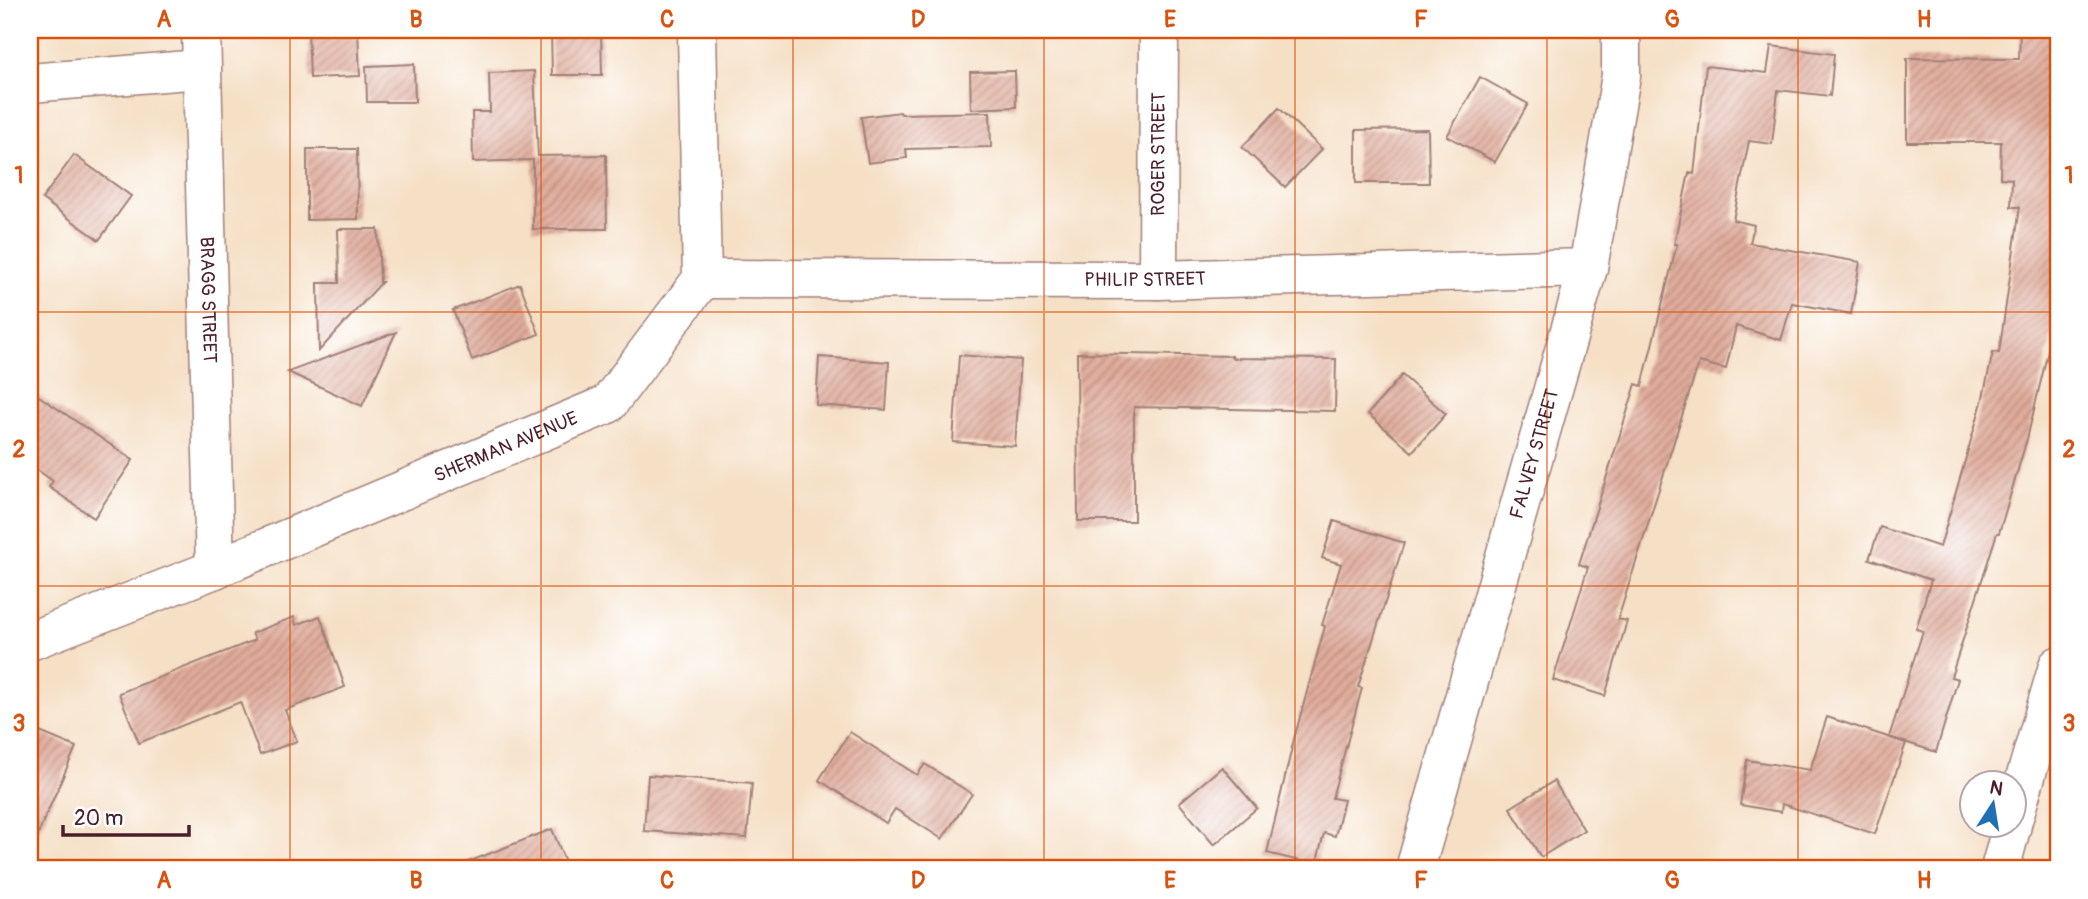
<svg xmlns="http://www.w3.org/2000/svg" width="2088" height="899" font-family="Pangolin,sans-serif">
<defs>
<pattern id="building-hatch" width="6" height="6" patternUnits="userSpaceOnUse" patternTransform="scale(1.75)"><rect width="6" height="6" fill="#e0ac9b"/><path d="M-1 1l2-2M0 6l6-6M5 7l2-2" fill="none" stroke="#b88b7f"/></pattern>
</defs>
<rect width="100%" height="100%" fill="#fff"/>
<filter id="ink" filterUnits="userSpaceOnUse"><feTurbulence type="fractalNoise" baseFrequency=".0143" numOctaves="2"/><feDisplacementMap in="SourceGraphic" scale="14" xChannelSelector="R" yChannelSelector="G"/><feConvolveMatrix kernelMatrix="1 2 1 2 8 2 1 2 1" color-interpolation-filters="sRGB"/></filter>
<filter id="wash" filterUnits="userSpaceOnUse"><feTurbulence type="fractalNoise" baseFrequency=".00686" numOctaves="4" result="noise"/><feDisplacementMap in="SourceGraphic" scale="28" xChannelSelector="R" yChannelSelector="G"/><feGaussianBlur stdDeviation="1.57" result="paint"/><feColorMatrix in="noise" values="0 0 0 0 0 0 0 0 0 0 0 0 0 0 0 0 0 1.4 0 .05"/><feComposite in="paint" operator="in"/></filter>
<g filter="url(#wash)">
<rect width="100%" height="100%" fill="#f5dfc5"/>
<g id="blocks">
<!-- building -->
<g fill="url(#building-hatch)">
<path d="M 308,30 L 358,30 L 360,76 L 310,78 Z"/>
<path d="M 551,30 L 601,30 L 602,75 L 552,75 Z"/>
<path d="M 2020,30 L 2058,30 L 2058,308 L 2055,330 L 2053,330 L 2027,439 L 1999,533 L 1997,533 L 1951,677 L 1958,679 L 1936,752 L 1889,737 L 1923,631 L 1916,629 L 1931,580 L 1869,559 L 1880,527 L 1940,547 L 1982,402 L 1993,352 L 1999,353 L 2020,207 L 2011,207 L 2012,179 L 2000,178 L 2001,142 L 1907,142 L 1907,58 L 2019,59 Z"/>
<path d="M 1771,46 L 1834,54 L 1830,96 L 1778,90 L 1772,144 L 1749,141 L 1733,220 L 1754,225 L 1750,243 L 1860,262 L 1851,314 L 1792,303 L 1781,340 L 1736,326 L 1726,369 L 1699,362 L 1618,619 L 1627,621 L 1605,696 L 1553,680 L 1588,567 L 1579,564 L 1636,384 L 1642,386 L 1677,244 L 1674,244 L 1689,173 L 1694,174 L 1706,66 L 1767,73 Z"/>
<path d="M 414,64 L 415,102 L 367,102 L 366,66 Z"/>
<path d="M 534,71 L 538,156 L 606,155 L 607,229 L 533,229 L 533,160 L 473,162 L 472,112 L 490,112 L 489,73 Z"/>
<path d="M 1015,71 L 1016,107 L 971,109 L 970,72 Z"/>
<path d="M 1480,77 L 1528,104 L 1495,162 L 1447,136 Z"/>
<path d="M 1279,108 L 1322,149 L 1285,187 L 1242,147 Z"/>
<path d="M 900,112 L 901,114 L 990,112 L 991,147 L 906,149 L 907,158 L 868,163 L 861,117 Z"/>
<path d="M 1428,129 L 1429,183 L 1356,183 L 1356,130 Z"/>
<path d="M 307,149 L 357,149 L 358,219 L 307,220 Z"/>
<path d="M 74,155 L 131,196 L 99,240 L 42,199 Z"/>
<path d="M 338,229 L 378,229 L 380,282 L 382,282 L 319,351 L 318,283 L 339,283 Z"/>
<path d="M 520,284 L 539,334 L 472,360 L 453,310 Z"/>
<path d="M 396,332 L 362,406 L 288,372 Z"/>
<path d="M 1077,353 L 1232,356 L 1232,358 L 1336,359 L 1335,411 L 1134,407 L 1134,521 L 1078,521 Z"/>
<path d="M 959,355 L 1021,360 L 1015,446 L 953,442 Z"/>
<path d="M 819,357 L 889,362 L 886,410 L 816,405 Z"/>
<path d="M 1402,375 L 1446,414 L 1412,452 L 1368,414 Z"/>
<path d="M 30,390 L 133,460 L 94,518 L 49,487 L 53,481 L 30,465 Z"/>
<path d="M 1334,521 L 1404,543 L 1358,687 L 1362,688 L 1332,798 L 1344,800 L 1335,836 L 1324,833 L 1316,865 L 1267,853 L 1294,739 L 1325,626 L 1322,625 L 1341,564 L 1322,558 Z"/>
<path d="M 320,616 L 345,687 L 285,710 L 297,741 L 260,755 L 240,702 L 139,743 L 119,693 L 255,640 L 252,633 L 294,617 L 296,625 Z"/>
<path d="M 1827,717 L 1906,743 L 1875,834 L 1782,804 L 1781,812 L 1740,805 L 1747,760 L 1810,770 Z"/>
<path d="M 30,728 L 76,747 L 30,852 Z"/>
<path d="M 850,732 L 917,775 L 925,764 L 972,794 L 942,839 L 895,809 L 886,823 L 819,780 Z"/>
<path d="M 1222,767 L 1257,808 L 1214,845 L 1179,803 Z"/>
<path d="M 648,775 L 752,783 L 747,838 L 644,831 Z"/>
<path d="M 1554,781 L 1584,830 L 1541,857 L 1510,808 Z"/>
<path d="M 552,829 L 568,869 L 456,869 L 455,867 Z"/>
</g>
</g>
</g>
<g filter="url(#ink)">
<use href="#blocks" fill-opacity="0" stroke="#a07f78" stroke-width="2"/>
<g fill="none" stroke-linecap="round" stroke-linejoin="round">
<!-- minor casing -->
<g stroke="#a07f78" stroke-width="41">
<g id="minor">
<path id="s1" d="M 201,30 L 215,569"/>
<path d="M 30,83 L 200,69"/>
<path id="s2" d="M 702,279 L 1158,280 L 1588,268"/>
<path id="s3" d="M 1158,280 L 1159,30"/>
<path id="s4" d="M 30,641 L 215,569 L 608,404 L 702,279 L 697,30"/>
<path d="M 2014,817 L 2058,666"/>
<path id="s5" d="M 1415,869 L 1588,268 L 1621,76 L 1621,30"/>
<path d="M 2000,869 L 2012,825"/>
</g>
</g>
<!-- minor -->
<use href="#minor" stroke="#fff" stroke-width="38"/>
</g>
</g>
<!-- grid -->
<path fill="none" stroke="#d8530f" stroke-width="2" stroke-opacity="0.55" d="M 290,30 L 290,869M 541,30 L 541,869M 793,30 L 793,869M 1044,30 L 1044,869M 1295,30 L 1295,869M 1547,30 L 1547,869M 1798,30 L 1798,869M 30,312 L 2058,312M 30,586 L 2058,586"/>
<g text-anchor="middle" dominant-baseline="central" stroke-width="6" stroke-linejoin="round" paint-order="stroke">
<!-- street labels -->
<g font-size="19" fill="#4a1f2b" stroke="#fff">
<text stroke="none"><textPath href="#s3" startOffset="126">ROGER STREET</textPath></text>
<text stroke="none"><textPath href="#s2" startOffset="443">PHILIP STREET</textPath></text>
<text stroke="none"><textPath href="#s1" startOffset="270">BRAGG STREET</textPath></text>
<text stroke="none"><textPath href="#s4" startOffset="514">SHERMAN AVENUE</textPath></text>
<text stroke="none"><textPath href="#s5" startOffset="432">FALVEY STREET</textPath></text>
</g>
</g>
<!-- margin -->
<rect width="2088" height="899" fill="none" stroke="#fff" stroke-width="77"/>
<!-- north arrow -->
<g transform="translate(1993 804) rotate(12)"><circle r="33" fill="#ffffff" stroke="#b7a5aa" stroke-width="2"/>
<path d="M0-5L12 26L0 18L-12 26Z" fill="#1f6fb2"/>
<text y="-10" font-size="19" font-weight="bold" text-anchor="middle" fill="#4a1f2b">N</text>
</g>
<!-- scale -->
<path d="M63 825v10h126v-10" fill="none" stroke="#4a1f2b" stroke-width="3.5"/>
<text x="74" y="825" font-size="21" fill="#4a1f2b" stroke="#ffffff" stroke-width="5" paint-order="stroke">20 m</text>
<rect x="38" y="38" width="2012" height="822" fill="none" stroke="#d8530f" stroke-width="2.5"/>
<g font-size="23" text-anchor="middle" font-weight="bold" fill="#d8530f">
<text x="164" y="27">A</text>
<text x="416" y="27">B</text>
<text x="667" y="27">C</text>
<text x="918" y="27">D</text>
<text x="1170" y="27">E</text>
<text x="1421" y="27">F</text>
<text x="1672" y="27">G</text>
<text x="1924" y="27">H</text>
<text x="19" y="183">1</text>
<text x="2069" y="183">1</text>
<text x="19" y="457">2</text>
<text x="2069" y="457">2</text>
<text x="19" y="731">3</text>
<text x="2069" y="731">3</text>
<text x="164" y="888">A</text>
<text x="416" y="888">B</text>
<text x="667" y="888">C</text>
<text x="918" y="888">D</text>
<text x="1170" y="888">E</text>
<text x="1421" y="888">F</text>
<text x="1672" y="888">G</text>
<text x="1924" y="888">H</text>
</g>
</svg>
